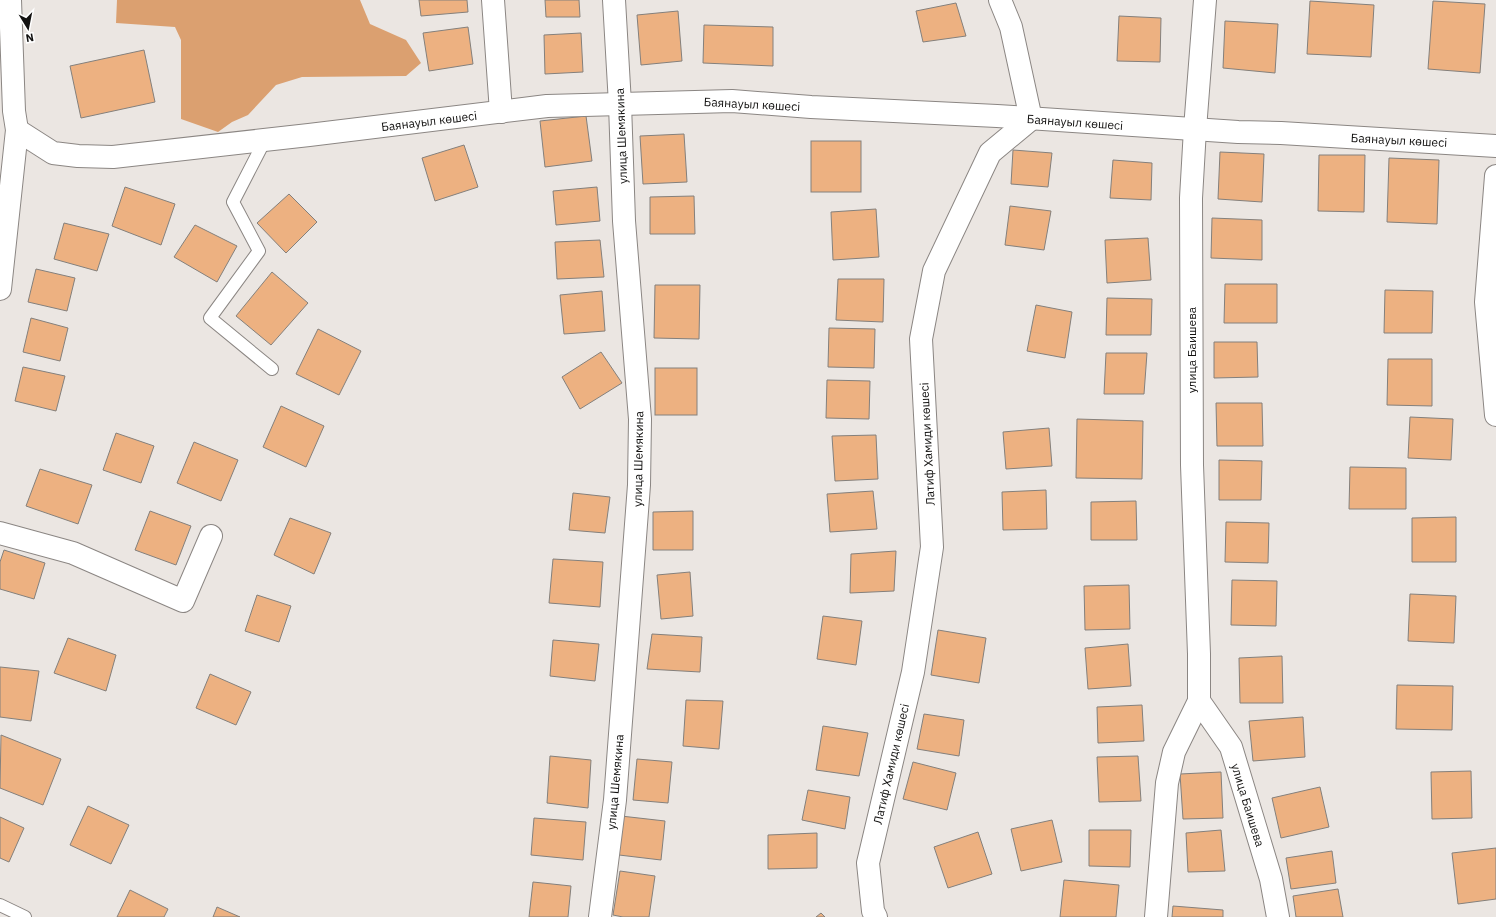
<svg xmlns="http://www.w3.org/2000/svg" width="1496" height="917" font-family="'IBM Plex Sans',sans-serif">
<rect width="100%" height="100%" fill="#ebe6e2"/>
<!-- forest -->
<path fill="#dba070" d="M 117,0 L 360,0 L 370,24 L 406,40 L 421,63 L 406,76 L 302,77 L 276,85 L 248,115 L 232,122 L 218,132 L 181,119 L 181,40 L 175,27 L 116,23 Z"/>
<!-- building -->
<g fill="#edb181" stroke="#84807c">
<path d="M 419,0 L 467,0 L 468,12 L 421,16 Z"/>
<path d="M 545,0 L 579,0 L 580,17 L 546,17 Z"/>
<path d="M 1310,1 L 1374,5 L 1371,57 L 1307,54 Z"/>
<path d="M 1433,1 L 1485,4 L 1480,73 L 1428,69 Z"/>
<path d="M 956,3 L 966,36 L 923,42 L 916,11 Z"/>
<path d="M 678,11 L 682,61 L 641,65 L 637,15 Z"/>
<path d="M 1119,16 L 1161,18 L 1160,62 L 1117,61 Z"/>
<path d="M 1225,21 L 1278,24 L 1275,73 L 1223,68 Z"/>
<path d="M 704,25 L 773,27 L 773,66 L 703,63 Z"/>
<path d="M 468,27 L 473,64 L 429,71 L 423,33 Z"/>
<path d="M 581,33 L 583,72 L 545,74 L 544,35 Z"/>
<path d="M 144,50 L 155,102 L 81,118 L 70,66 Z"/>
<path d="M 586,116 L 592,161 L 545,167 L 540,121 Z"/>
<path d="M 684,134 L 687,182 L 643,184 L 640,136 Z"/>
<rect x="811" y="141" width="50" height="51"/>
<path d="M 464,145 L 478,187 L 435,201 L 422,158 Z"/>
<path d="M 1013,150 L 1052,153 L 1048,187 L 1011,184 Z"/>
<path d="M 1220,152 L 1264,154 L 1262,202 L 1218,199 Z"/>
<path d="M 1319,155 L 1365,155 L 1364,212 L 1318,211 Z"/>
<path d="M 1389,158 L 1439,160 L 1437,224 L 1387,222 Z"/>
<path d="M 1113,160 L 1152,163 L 1151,200 L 1110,198 Z"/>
<path d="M 125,187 L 175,204 L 161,245 L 112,226 Z"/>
<path d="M 597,187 L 600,221 L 556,225 L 553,191 Z"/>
<path d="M 289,194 L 317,222 L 286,253 L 257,223 Z"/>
<path d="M 694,196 L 695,234 L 650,234 L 650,197 Z"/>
<path d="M 1010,206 L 1051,211 L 1044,250 L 1005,245 Z"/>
<path d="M 876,209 L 879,257 L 833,260 L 831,212 Z"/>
<path d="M 1212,218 L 1262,220 L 1262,260 L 1211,258 Z"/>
<path d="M 64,223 L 109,234 L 97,271 L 54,259 Z"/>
<path d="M 195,225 L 237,246 L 217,282 L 174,257 Z"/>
<path d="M 1148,238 L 1151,280 L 1107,283 L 1105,240 Z"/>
<path d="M 600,240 L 604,277 L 557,279 L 555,242 Z"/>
<path d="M 36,269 L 75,278 L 67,311 L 28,302 Z"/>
<path d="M 272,272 L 308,303 L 271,345 L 236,316 Z"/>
<path d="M 838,279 L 884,279 L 883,322 L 836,320 Z"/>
<path d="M 1225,284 L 1277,284 L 1277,323 L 1224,323 Z"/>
<path d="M 655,285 L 700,285 L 699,339 L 654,338 Z"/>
<path d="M 1385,290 L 1433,291 L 1432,333 L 1384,333 Z"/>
<path d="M 602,291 L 605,331 L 564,334 L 560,295 Z"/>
<path d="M 1107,298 L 1152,299 L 1151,335 L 1106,335 Z"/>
<path d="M 1036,305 L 1072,312 L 1065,358 L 1027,351 Z"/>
<path d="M 31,318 L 68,328 L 60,361 L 23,352 Z"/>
<path d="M 829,328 L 875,329 L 874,368 L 828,367 Z"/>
<path d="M 318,329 L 361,351 L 339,395 L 296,374 Z"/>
<path d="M 1214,342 L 1257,342 L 1258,377 L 1214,378 Z"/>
<path d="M 601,352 L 622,383 L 580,409 L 562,377 Z"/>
<path d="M 1106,353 L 1147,353 L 1144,394 L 1104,394 Z"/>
<path d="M 1388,359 L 1432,359 L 1432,406 L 1387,405 Z"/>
<path d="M 23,367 L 65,376 L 56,411 L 15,401 Z"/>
<rect x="655" y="368" width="42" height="47"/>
<path d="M 827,380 L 870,381 L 869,419 L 826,418 Z"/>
<path d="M 1216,403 L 1262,403 L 1263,446 L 1217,446 Z"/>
<path d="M 281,406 L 324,426 L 306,467 L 263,447 Z"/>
<path d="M 1410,417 L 1453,419 L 1451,460 L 1408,458 Z"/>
<path d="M 1077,419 L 1143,421 L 1142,479 L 1076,478 Z"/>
<path d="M 1049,428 L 1052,466 L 1006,469 L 1003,432 Z"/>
<path d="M 116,433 L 154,446 L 141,483 L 103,470 Z"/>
<path d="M 876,435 L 878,479 L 835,481 L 832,436 Z"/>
<path d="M 194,442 L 238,460 L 221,501 L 177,483 Z"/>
<path d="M 1219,460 L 1262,461 L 1261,500 L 1219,500 Z"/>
<path d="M 1350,467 L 1406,468 L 1406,509 L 1349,509 Z"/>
<path d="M 40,469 L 92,485 L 78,524 L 26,506 Z"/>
<path d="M 1046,490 L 1047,529 L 1003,530 L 1002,492 Z"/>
<path d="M 873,491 L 877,529 L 830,532 L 827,494 Z"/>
<path d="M 573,493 L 610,497 L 605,533 L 569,530 Z"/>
<path d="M 1136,501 L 1137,540 L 1091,540 L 1091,502 Z"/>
<path d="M 150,511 L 191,526 L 176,565 L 135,550 Z"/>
<path d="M 693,511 L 693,550 L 653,550 L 653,512 Z"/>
<path d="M 1456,517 L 1456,562 L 1412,562 L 1412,518 Z"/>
<path d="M 290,518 L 331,533 L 314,574 L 274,555 Z"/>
<path d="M 1226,522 L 1269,523 L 1268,563 L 1225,562 Z"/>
<path d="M 4,550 L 45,563 L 34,599 L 0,589 L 0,562 Z"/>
<path d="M 896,551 L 894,591 L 850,593 L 851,554 Z"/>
<path d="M 553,559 L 603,562 L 600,607 L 549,603 Z"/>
<path d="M 690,572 L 693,616 L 661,619 L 657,575 Z"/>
<path d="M 1232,580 L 1277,581 L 1276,626 L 1231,625 Z"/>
<path d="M 1129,585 L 1130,629 L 1085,630 L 1084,586 Z"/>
<path d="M 1410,594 L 1456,596 L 1454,643 L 1408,641 Z"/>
<path d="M 257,595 L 291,606 L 279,642 L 245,631 Z"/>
<path d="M 823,616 L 862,621 L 856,665 L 817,659 Z"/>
<path d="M 938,630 L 986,638 L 979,683 L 931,675 Z"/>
<path d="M 652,634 L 702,637 L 700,672 L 647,669 Z"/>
<path d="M 68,638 L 116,655 L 106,691 L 54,673 Z"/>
<path d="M 553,640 L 599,644 L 595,681 L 550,676 Z"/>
<path d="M 1128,644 L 1131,686 L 1088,689 L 1085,648 Z"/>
<path d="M 1282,656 L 1283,703 L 1240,703 L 1239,658 Z"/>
<path d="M 0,667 L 39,671 L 31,721 L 0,717 Z"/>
<path d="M 210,674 L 251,692 L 236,725 L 196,708 Z"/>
<path d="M 1397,685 L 1453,686 L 1452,730 L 1396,729 Z"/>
<path d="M 686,700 L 723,701 L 719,749 L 683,746 Z"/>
<path d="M 1142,705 L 1144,741 L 1098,743 L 1097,707 Z"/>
<path d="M 924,714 L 964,720 L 959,756 L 917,749 Z"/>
<path d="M 1303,717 L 1305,757 L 1253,761 L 1249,721 Z"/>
<path d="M 823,726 L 868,733 L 859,776 L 816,770 Z"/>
<path d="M 1,735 L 61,759 L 43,805 L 0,788 Z"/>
<path d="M 550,756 L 591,760 L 588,808 L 547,803 Z"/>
<path d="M 1138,756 L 1141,801 L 1099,802 L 1097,757 Z"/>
<path d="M 637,759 L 672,762 L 668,803 L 633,800 Z"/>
<path d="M 913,762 L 956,773 L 947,810 L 903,799 Z"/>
<path d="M 1471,771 L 1472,818 L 1432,819 L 1431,772 Z"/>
<path d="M 1221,772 L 1223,818 L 1183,819 L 1180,774 Z"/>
<path d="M 1320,787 L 1329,827 L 1281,838 L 1272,798 Z"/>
<path d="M 808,790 L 850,797 L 845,829 L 802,820 Z"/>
<path d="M 88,806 L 129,825 L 111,864 L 70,845 Z"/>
<path d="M 621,816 L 665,821 L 661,860 L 619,855 Z"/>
<path d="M 0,817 L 24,828 L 9,862 L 0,858 Z"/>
<path d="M 534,818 L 586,822 L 583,860 L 531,855 Z"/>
<path d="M 1052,820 L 1062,862 L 1021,871 L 1011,829 Z"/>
<path d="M 1089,830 L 1131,830 L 1130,867 L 1089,866 Z"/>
<path d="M 1221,830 L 1225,871 L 1188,872 L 1186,833 Z"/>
<path d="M 978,832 L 992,874 L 948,888 L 934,847 Z"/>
<path d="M 817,833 L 817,868 L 768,869 L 768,835 Z"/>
<path d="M 1496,848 L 1496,899 L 1458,904 L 1452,853 Z"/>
<path d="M 1332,851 L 1336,883 L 1291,889 L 1286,858 Z"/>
<path d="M 620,871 L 655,876 L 649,917 L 623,917 L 613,915 Z"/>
<path d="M 1064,880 L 1119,885 L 1116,917 L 1060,917 Z"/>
<path d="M 533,882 L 571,886 L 568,917 L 529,917 Z"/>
<path d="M 1338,889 L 1343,917 L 1296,917 L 1293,896 Z"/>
<path d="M 130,890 L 168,909 L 164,917 L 117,917 Z"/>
<path d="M 1173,906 L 1223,910 L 1223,917 L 1172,917 Z"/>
<path d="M 217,907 L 240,917 L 213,917 Z"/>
<path d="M 821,913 L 825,917 L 816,917 Z"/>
</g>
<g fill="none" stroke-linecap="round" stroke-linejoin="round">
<!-- service casing -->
<g stroke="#8b8683" stroke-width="14">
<g id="service">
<path d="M 265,140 L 233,202 L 259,251 L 210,318 L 272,369"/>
<path d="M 0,905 L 25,917"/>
</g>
</g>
<!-- minor casing -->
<g stroke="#8b8683" stroke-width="24">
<g id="minor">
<path d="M 493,0 L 501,112"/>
<path d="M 1496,176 L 1486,302 L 1496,415"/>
<path d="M 0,289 L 17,130 L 14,111 L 10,0"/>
<path d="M 0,533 L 73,553 L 183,601 L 211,536"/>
<path d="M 1199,701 L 1231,747 L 1271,879 L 1278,917"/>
<path d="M 600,917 L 615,800 L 639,485 L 640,419 L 624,221 L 620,104 L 614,0"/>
<path d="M 876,917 L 873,911 L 868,863 L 913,672 L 932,547 L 921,339 L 934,271 L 990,153 L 1031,119 L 1011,27 L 1000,0"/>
<path d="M 1156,917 L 1167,783 L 1174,752 L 1199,701 L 1199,654 L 1192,465 L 1191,198 L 1195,129 L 1205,0"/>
</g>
</g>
<!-- tertiary casing -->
<g stroke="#8b8683" stroke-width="24">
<path id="tertiary" d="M 17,130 L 53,153 L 78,156 L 113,157 L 309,135 L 547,106 L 732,101 L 811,107 L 997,116 L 1238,132 L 1281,133 L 1496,146"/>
</g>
<!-- service -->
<use href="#service" stroke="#fff" stroke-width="12"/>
<!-- minor -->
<use href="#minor" stroke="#fff" stroke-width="22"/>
<!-- tertiary -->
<use href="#tertiary" stroke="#fff" stroke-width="22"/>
</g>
<g text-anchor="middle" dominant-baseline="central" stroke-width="3" stroke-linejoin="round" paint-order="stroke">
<!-- street labels -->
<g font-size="12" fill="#121110" stroke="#fff">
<text transform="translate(752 104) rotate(3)">Баянауыл көшесі</text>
<text transform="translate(429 121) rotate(-7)">Баянауыл көшесі</text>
<text transform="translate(1075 122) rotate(4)">Баянауыл көшесі</text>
<text transform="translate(621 136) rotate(-92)">улица Шемякина</text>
<text transform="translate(1399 140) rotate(3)">Баянауыл көшесі</text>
<text transform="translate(1191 350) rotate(-90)">улица Баишева</text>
<text transform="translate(927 444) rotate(-93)">Латиф Хамиди көшесі</text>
<text transform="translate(638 459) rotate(-89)">улица Шемякина</text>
<text transform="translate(891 764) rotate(-77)">Латиф Хамиди көшесі</text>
<text transform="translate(615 782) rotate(-85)">улица Шемякина</text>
<text transform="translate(1248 805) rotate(73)">улица Баишева</text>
</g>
</g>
<!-- north arrow -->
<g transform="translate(28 28) rotate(170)" stroke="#ffffff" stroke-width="3" paint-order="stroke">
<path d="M0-3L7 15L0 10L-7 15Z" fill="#121110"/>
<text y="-6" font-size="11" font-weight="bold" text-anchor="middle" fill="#121110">N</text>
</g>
</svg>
